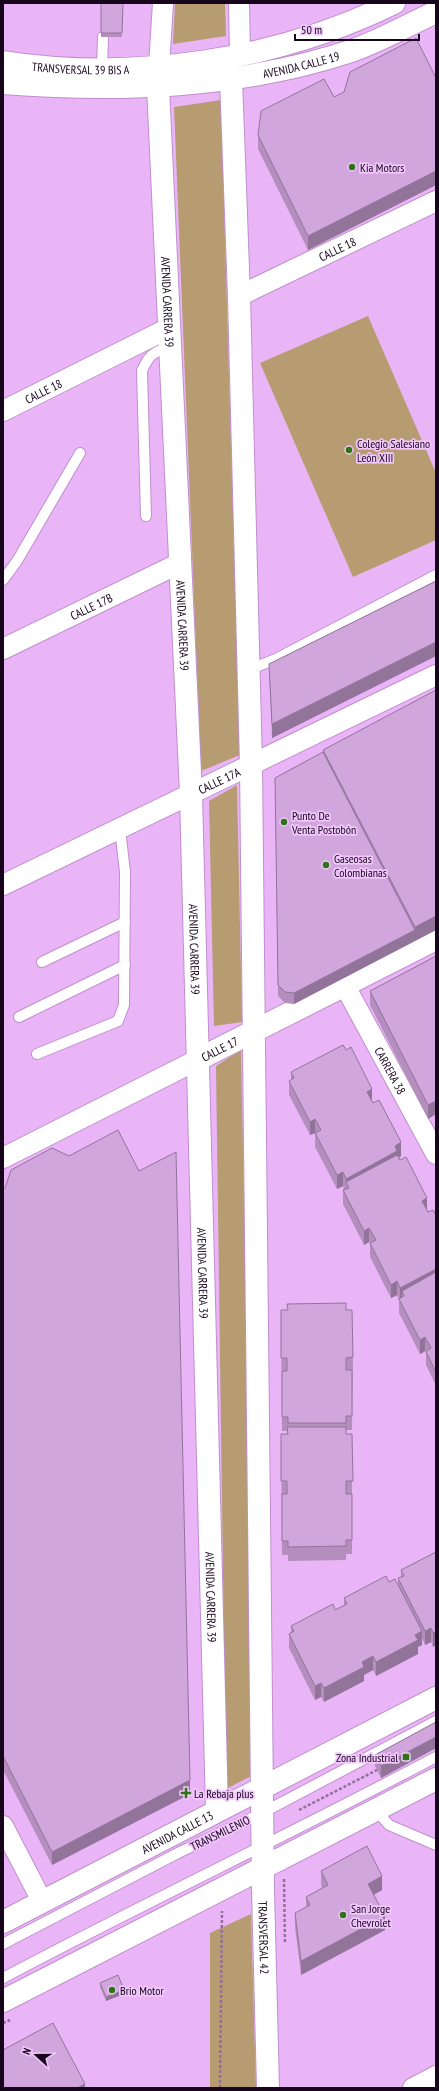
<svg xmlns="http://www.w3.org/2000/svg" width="439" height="2091" font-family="'PT Sans Narrow',sans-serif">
<rect width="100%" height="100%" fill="#eab5f7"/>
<!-- green -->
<g fill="#b69c70">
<path d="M 175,3 L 225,3 L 226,36 L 173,44 Z"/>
<path d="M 221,100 L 240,755 L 201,771 L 174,107 Z"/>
<path d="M 368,316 L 436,473 L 436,540 L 353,577 L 260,363 Z"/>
<path d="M 237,785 L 242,1022 L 214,1026 L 209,801 Z"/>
<path d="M 241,1050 L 255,1774 L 226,1789 L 216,1066 Z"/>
<path d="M 251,1914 L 256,2088 L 210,2088 L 210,1933 Z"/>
</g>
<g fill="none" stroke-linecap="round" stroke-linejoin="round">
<!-- service casing -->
<g stroke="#c18ece" stroke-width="12">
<g id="service">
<path d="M 102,69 L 103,37"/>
<path d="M 146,516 L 142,371 C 149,354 153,353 170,346"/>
<path d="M 3,580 L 17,561 L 80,453"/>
<path d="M 248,670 L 276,659 L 436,575"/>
<path d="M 42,962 L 125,922"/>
<path d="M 19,1017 L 125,965"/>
<path d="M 37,1054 L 118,1021 L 124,1005 L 125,872 L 120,829"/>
<path d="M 376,1810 L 389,1825 L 436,1845"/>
<path d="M 3,1944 L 178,1853 L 264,1812 L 436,1721"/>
<path d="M 3,1978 C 146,1902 293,1833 436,1757"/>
</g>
</g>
<!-- minor casing -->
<g stroke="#c18ece" stroke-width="22">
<g id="minor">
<path d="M 239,3 L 240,54"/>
<path d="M 159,66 L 163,3"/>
<path id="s1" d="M 239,296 L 436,201"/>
<path id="s2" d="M 3,411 L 169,328"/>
<path id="s3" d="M 3,649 L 180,563"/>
<path id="s4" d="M 3,885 L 436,675"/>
<path id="s5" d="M 345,986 L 436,1154"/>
<path d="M 3,1158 L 199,1059"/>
<path d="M 3,1826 L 42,1901"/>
<path d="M 413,2088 L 436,2076"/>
</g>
</g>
<!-- tertiary casing -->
<g stroke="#c18ece" stroke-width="24">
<g id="tertiary">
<path id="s6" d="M 231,79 L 239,296 L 251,765 L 263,1890 L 268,2088"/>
<path id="s7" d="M 158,87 L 191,794 L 217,1811"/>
<path id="s8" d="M 199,1059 L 436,939"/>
</g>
</g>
<!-- primary casing -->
<g stroke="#c18ece" stroke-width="24">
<g id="primary">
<path id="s9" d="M 3,62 C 133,82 276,61 394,3"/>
<path id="s10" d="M 3,83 C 120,92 239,88 351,51 C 380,41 408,25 436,12"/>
<path id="s11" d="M 3,1922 L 436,1698"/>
<path d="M 3,2001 L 436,1779"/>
</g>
</g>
<!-- path -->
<g stroke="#946d9d" stroke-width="2.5" stroke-dasharray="3 2" stroke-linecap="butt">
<path d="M 299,1810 L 377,1770"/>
<path d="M 284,1879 L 285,1944"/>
<path d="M 3,2023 L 10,2020"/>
<path d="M 220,2088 L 222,1911"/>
</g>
<!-- service -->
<use href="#service" stroke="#fff" stroke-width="10"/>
<!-- minor -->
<use href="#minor" stroke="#fff" stroke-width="20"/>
<!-- tertiary -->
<use href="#tertiary" stroke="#fff" stroke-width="22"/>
<!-- primary -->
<use href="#primary" stroke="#fff" stroke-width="22"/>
</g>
<!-- wall -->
<g fill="#b48fbe">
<path d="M 101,3 L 123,3 L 122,37 L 101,37 Z"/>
<path d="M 436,78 L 436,185 L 308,250 L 258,149 L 258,135 L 334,97 Z"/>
<path d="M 436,581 L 436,656 L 272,738 L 269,664 Z"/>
<path d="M 323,750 L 436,930 L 294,1004 L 285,1003 L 278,996 L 275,778 L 323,752 Z"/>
<path d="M 436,956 L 436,1114 L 428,1119 L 370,1005 L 370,991 Z"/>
<path d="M 291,1072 L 372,1101 L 401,1156 L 399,1157 L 428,1212 L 436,1215 L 436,1386 L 426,1365 L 426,1351 L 420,1354 L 399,1313 L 399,1300 L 397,1295 L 391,1298 L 370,1257 L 370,1243 L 369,1242 L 364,1245 L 343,1204 L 343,1190 L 344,1190 L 343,1186 L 337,1189 L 315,1147 L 315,1133 L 310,1135 L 289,1095 L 289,1081 L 291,1080 Z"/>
<path d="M 69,1156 L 190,1794 L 52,1865 L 3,1770 L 3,1189 Z"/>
<path d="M 281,1310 L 346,1310 L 353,1357 L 352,1430 L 346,1430 L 346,1434 L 352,1434 L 352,1554 L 346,1554 L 346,1560 L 288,1561 L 288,1555 L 282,1555 L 281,1434 L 287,1434 L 287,1431 L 282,1431 Z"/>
<path d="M 436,1552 L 436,1645 L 433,1647 L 431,1642 L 425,1645 L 422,1638 L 422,1645 L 418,1647 L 418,1654 L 376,1676 L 373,1670 L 364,1675 L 364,1681 L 324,1702 L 321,1697 L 315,1700 L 289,1648 L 289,1634 L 291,1632 L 291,1626 L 335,1610 L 344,1605 L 344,1598 L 389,1582 L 398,1585 L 398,1578 L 401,1577 L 401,1570 Z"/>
<path d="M 436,1722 L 436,1748 L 381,1778 L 375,1766 L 375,1755 Z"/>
<path d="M 321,1871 L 382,1890 L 374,1894 L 385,1930 L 301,1975 L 295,1927 L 295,1913 L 306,1908 L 306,1897 L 322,1888 L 321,1885 Z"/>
<path d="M 100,1983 L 124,1994 L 106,2001 L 100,1987 Z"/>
</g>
<!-- shaded-wall -->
<g fill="#92749b">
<path d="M 436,171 L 436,185 L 308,250 L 308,236 Z"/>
<path d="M 436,642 L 436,656 L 272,738 L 272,724 Z"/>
<path d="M 436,916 L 436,930 L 294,1004 L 294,993 L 415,930 L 415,927 Z"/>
<path d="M 372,1089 L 372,1103 L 367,1092 Z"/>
<path d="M 436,1101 L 436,1114 L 428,1119 L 428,1105 Z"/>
<path d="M 315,1119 L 315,1133 L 310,1135 L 310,1122 Z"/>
<path d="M 401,1142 L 401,1156 L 349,1188 L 346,1182 L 346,1179 L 395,1146 Z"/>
<path d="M 343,1172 L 343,1186 L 337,1189 L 337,1175 Z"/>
<path d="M 427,1198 L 427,1212 L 422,1201 Z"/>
<path d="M 369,1228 L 369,1242 L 364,1245 L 364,1231 Z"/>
<path d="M 436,1269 L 436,1283 L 404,1296 L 402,1291 L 402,1301 L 400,1302 L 400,1288 Z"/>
<path d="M 397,1281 L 397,1295 L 391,1298 L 391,1285 Z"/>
<path d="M 425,1337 L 425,1351 L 420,1354 L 420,1340 Z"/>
<path d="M 431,1628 L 431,1642 L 425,1645 L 425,1631 Z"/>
<path d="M 422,1631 L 422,1645 L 418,1647 L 418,1654 L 376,1676 L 376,1662 L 415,1635 Z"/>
<path d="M 436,1632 L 436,1645 L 433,1647 L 433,1633 Z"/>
<path d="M 373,1656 L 373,1670 L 364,1675 L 364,1681 L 324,1702 L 324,1688 L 362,1662 Z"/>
<path d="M 321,1683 L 321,1697 L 315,1700 L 315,1686 Z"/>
<path d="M 436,1737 L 436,1748 L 381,1778 L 381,1766 Z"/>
<path d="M 190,1780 L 190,1794 L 52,1865 L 52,1852 Z"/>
<path d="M 382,1876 L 382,1890 L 368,1898 L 368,1884 Z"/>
<path d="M 385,1916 L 385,1930 L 301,1975 L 301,1961 Z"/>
<path d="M 124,1990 L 124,1994 L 106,2001 L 106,1997 Z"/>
<path d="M 85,2084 L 85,2088 L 77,2088 Z"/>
</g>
<!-- building -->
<g fill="#d1a6dd" stroke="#92749b">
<path d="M 101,3 L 123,3 L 122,33 L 101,33 Z"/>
<path d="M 416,38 L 436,78 L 436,171 L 308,236 L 258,135 L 261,111 L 324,79 L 334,97 L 344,92 L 350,72 Z"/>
<path d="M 436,581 L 436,642 L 272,724 L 269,664 Z"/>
<path d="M 436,690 L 436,916 L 415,927 L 323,750 Z"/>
<path d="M 323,752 L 415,930 L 294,993 L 285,992 L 278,985 L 275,778 Z"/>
<path d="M 436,956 L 436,1101 L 428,1105 L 370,991 Z"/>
<path d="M 343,1045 L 346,1050 L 351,1047 L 372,1089 L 367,1092 L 373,1103 L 379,1100 L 401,1142 L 395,1146 L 397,1151 L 346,1179 L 343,1172 L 337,1175 L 315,1133 L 321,1130 L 315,1119 L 310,1122 L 289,1081 L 294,1078 L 291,1072 Z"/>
<path d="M 118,1130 L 139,1171 L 176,1152 L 190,1780 L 52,1852 L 3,1756 L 3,1189 L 5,1188 L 11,1170 L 52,1148 L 69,1156 Z"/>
<path d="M 397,1155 L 400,1160 L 406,1157 L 427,1198 L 422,1201 L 428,1212 L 433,1210 L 436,1215 L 436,1269 L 400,1288 L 397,1281 L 391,1285 L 370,1243 L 376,1240 L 369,1228 L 364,1231 L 343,1190 L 349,1188 L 346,1182 Z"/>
<path d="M 436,1272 L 436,1372 L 426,1352 L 431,1348 L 425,1337 L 420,1340 L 399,1299 L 404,1296 L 402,1291 Z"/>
<path d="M 346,1303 L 346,1310 L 352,1310 L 353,1357 L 346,1358 L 346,1370 L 352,1370 L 352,1416 L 346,1416 L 346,1423 L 288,1423 L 288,1417 L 282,1417 L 282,1371 L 287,1371 L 287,1358 L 281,1358 L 281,1310 L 288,1310 L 287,1304 Z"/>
<path d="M 287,1427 L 346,1427 L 346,1434 L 352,1434 L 353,1481 L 346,1481 L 346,1494 L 352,1494 L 352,1540 L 346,1540 L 346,1546 L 288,1547 L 288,1541 L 282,1541 L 282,1494 L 287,1494 L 287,1481 L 281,1481 L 281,1434 L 288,1434 Z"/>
<path d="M 436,1552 L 436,1632 L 433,1633 L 431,1628 L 425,1631 L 398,1578 L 404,1576 L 401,1570 Z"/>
<path d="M 386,1576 L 389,1582 L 395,1579 L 422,1631 L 415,1635 L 418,1640 L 376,1662 L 373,1656 L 362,1662 L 364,1667 L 324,1688 L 321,1683 L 315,1686 L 289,1634 L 294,1631 L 291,1626 L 333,1604 L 335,1610 L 347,1604 L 344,1598 Z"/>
<path d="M 436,1722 L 436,1737 L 381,1766 L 375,1755 Z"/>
<path d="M 367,1846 L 382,1876 L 368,1884 L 385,1916 L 301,1961 L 295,1913 L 310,1905 L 306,1897 L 328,1885 L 321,1871 Z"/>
<path d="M 118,1975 L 124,1990 L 106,1997 L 100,1983 Z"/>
<path d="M 53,2023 L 85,2084 L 77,2088 L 3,2088 L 3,2050 Z"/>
</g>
<!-- markers -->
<g fill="#2e7416" stroke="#f1c7fc" stroke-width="1.5">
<circle cx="352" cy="167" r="4"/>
<circle cx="349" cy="450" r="4"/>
<circle cx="284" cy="822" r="4"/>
<circle cx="326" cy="865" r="4"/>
<rect x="402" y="1753" width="8" height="8" rx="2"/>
<path d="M184 1787h4v4h4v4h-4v4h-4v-4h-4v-4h4z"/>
<circle cx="343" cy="1915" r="4"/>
<circle cx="112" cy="1990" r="4"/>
</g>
<g text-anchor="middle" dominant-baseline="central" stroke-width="3.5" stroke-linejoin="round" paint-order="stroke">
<!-- street labels -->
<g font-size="12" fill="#17051c" stroke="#f1c7fc">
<text stroke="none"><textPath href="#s10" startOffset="300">AVENIDA CALLE 19</textPath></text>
<text stroke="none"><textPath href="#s9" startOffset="78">TRANSVERSAL 39 BIS A</textPath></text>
<text stroke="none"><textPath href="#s1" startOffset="109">CALLE 18</textPath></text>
<text stroke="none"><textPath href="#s7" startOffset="215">AVENIDA CARRERA 39</textPath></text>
<text stroke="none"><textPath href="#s2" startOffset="45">CALLE 18</textPath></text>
<text stroke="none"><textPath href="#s3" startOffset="98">CALLE 17B</textPath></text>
<text stroke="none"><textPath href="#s7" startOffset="539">AVENIDA CARRERA 39</textPath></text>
<text stroke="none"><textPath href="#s4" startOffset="240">CALLE 17A</textPath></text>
<text stroke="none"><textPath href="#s7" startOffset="863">AVENIDA CARRERA 39</textPath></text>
<text stroke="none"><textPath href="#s8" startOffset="23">CALLE 17</textPath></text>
<text stroke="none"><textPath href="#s5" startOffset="96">CARRERA 38</textPath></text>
<text stroke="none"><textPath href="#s7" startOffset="1187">AVENIDA CARRERA 39</textPath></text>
<text stroke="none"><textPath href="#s7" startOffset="1511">AVENIDA CARRERA 39</textPath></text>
<text stroke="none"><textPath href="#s11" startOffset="196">AVENIDA CALLE 13</textPath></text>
<text transform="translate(220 1833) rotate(-26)">TRANSMILENIO</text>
<text stroke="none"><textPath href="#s6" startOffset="1859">TRANSVERSAL 42</textPath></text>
</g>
<!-- poi labels -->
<g font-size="12" fill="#17051c" stroke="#f1c7fc" text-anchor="start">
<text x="360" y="167">Kia Motors</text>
<text x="357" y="443">Colegio Salesiano<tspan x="357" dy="14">León XIII</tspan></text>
<text x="292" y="815">Punto De<tspan x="292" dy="14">Venta Postobón</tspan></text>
<text x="334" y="858">Gaseosas<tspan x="334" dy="14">Colombianas</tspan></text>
<text x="398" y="1757" text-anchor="end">Zona Industrial</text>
<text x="194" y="1793">La Rebaja plus</text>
<text x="351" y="1908">San Jorge<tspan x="351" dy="14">Chevrolet</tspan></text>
<text x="120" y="1990">Brio Motor</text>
</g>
</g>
<!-- border -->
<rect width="439" height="2091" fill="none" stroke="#17051c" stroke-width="8"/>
<!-- north arrow -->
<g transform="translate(36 2055) rotate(291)" stroke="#f1c7fc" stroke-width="3" paint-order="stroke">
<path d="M0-3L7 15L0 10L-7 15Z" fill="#17051c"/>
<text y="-6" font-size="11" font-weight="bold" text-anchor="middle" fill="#17051c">N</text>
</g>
<!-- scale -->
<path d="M295 34v6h124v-6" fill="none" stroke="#17051c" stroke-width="2"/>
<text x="301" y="34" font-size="12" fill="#17051c" stroke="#f1c7fc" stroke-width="3" paint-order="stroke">50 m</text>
</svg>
